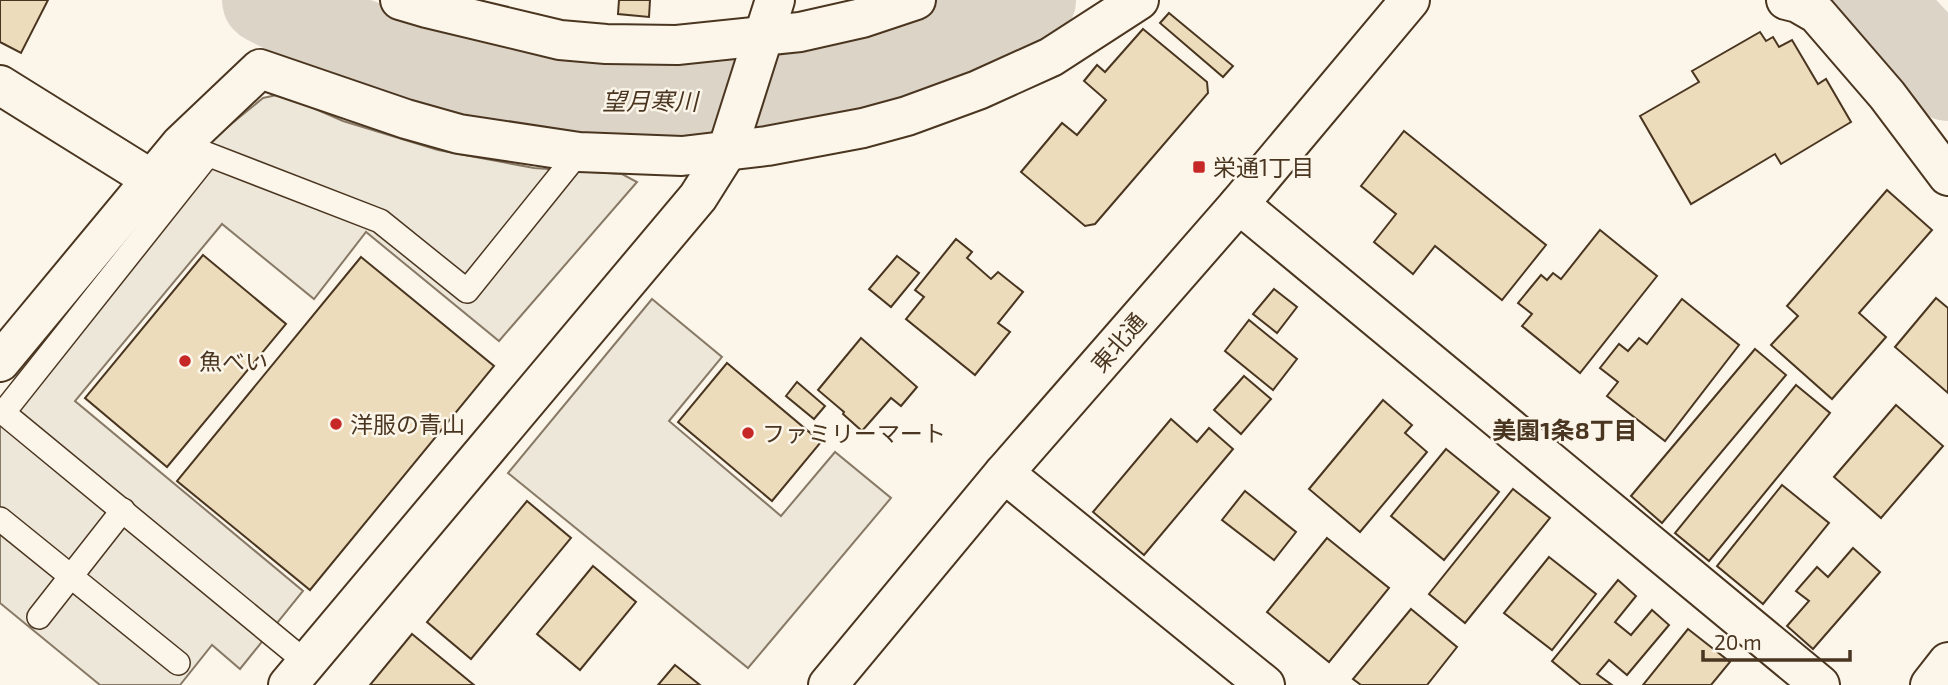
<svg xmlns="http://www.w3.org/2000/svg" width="1948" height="685" font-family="'Exo 2','Noto Sans JP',sans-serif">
<rect width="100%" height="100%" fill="#fbf6e9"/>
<!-- parking -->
<g fill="#ede7d9" stroke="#887966" stroke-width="2">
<path d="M 281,94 L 343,121 L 438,150 L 534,168 L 622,174 L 637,182 L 499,341 L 366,232 L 314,299 L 222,224 L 75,401 L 303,591 L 240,669 L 212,645 L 180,685 L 100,685 L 0,603 L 0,399 L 192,156 L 263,98 Z"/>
<path d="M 652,299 L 722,357 L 669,421 L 781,516 L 835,452 L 891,498 L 748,668 L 508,473 Z"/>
</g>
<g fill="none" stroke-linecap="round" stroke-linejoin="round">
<!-- river -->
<g stroke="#dcd4c6" stroke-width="88">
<path d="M 266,0 L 328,31 L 411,62 L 504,88 L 589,100 L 707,101 L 782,93 L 832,84 L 904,63 L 1015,11 L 1032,0"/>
<path d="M 1876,0 L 1948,77"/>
</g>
</g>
<!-- building -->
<g fill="#ecdcbc" stroke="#4a3520" stroke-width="2">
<path d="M 0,0 L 48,0 L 21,53 L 0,42 Z"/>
<path d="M 619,0 L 650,0 L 649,17 L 618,14 Z"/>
<path d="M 1169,13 L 1233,66 L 1223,77 L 1160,23 Z"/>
<path d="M 1143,29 L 1207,82 L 1208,93 L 1095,224 L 1085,226 L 1021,172 L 1062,123 L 1077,135 L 1106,100 L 1084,81 L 1097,65 L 1105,72 Z"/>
<path d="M 1760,32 L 1766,41 L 1773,37 L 1779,47 L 1792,40 L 1818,84 L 1826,79 L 1851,122 L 1781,164 L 1775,154 L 1691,204 L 1640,116 L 1699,82 L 1692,71 Z"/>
<path d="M 1404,131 L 1546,245 L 1502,300 L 1435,246 L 1413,274 L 1374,242 L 1396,214 L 1361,186 Z"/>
<path d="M 1887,190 L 1932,230 L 1859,313 L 1886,337 L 1832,399 L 1771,345 L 1798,316 L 1787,306 Z"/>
<path d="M 1600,230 L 1657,276 L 1580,373 L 1522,326 L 1532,314 L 1518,303 L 1541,275 L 1547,280 L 1553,273 L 1561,279 Z"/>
<path d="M 956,239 L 972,252 L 967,258 L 991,279 L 998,272 L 1023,292 L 998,323 L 1010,332 L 975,375 L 906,319 L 924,297 L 915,290 Z"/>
<path d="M 203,255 L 286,324 L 167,467 L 85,398 Z"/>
<path d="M 897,256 L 919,273 L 891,307 L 869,289 Z"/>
<path d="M 361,257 L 494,366 L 310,590 L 177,481 Z"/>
<path d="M 1274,289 L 1297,307 L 1277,333 L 1253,314 Z"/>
<path d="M 1936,298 L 1948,308 L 1948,393 L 1895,347 Z"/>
<path d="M 1682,299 L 1739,345 L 1665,441 L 1607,396 L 1618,382 L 1600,368 L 1619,344 L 1628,351 L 1639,338 L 1647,344 Z"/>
<path d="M 1249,320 L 1297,359 L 1273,390 L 1225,351 Z"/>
<path d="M 861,338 L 917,387 L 901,406 L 891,398 L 862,431 L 843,414 L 844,412 L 818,390 Z"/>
<path d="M 1755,349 L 1786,375 L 1662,523 L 1631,496 Z"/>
<path d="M 727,363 L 821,442 L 772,501 L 678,422 Z"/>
<path d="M 1244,376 L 1271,399 L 1241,434 L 1214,410 Z"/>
<path d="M 797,382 L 825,406 L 814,419 L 786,396 Z"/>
<path d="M 1796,385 L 1830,413 L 1709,561 L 1675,533 Z"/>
<path d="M 1383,400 L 1412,425 L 1405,433 L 1427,452 L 1360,532 L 1309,489 Z"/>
<path d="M 1896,405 L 1943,446 L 1881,518 L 1834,477 Z"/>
<path d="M 1171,419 L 1197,442 L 1209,428 L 1233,449 L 1144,555 L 1093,512 Z"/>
<path d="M 1446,449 L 1499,492 L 1444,560 L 1391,516 Z"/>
<path d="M 1782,485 L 1829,523 L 1763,604 L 1717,566 Z"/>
<path d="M 1513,489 L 1550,518 L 1465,623 L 1429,594 Z"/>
<path d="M 1245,491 L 1296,532 L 1274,560 L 1222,520 Z"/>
<path d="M 527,501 L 571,538 L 471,659 L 427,622 Z"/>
<path d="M 1327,538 L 1389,588 L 1329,662 L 1267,612 Z"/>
<path d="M 1853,548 L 1880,572 L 1813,649 L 1787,626 L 1809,601 L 1796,591 L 1817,567 L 1828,577 Z"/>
<path d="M 1549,557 L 1596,594 L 1552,650 L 1504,613 Z"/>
<path d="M 593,566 L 636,602 L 580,670 L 537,634 Z"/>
<path d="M 1618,580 L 1636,596 L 1615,622 L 1631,635 L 1652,610 L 1669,625 L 1627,675 L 1609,660 L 1597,674 L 1612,685 L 1581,685 L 1552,661 Z"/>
<path d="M 1411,609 L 1457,647 L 1427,685 L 1361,685 L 1353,679 Z"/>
<path d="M 1688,629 L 1730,662 L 1711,685 L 1643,685 Z"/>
<path d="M 412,634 L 474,685 L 370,685 Z"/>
<path d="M 675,665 L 700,685 L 658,685 Z"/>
</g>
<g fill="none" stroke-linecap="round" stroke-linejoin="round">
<!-- lane casing -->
<g stroke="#4a3520" stroke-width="26">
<g id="lane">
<path d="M 181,144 L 380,221 L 467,291 L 579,152"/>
<path d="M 0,410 L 307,663"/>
<path d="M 3,413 L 208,155"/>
<path d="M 0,519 L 178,663"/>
<path d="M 39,617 L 123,510"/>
</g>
</g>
<!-- street casing -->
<g stroke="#4a3520" stroke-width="42">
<g id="street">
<path d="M 400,0 L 427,8 L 560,40 L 606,44 L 677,45 L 800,32 L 862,18 L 916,0"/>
<path d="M 1786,0 L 1798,3 L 1817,14 L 1887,95 L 1948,176"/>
<path d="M 0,85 L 151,179"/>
<path d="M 1239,204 L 1820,685"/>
<path d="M 0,362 L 181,144 L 260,69 L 406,119 L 459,134 L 579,152 L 682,156 L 767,146 L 863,128 L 907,116 L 978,90 L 1051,57 L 1139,0"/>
<path d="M 1004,473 L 1265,685"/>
<path d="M 288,685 L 698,197 L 727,151 L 775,0"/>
<path d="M 1930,685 L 1948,662"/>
</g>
</g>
<!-- secondary casing -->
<g stroke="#4a3520" stroke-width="42">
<path id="secondary" d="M 828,685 L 1004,473 L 1239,204 L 1410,0"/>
</g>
<!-- lane -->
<use href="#lane" stroke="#fbf6e9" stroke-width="23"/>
<!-- street -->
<use href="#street" stroke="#fbf6e9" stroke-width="38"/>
<!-- secondary -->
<use href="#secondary" stroke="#fbf6e9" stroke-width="38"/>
</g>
<!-- markers -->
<g fill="#c62828" stroke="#fbf6e9" stroke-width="2.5">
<rect x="1192" y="160" width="14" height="14" rx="3.5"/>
<circle cx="185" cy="361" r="7"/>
<circle cx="336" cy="424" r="7"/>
<circle cx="748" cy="433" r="7"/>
</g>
<g text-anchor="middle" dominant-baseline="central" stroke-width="5" stroke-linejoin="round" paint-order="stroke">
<!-- poi labels -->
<g font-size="23" fill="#4a3520" stroke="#fbf6e9" text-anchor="start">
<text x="1213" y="167">栄通1丁目</text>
<text x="199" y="361">魚べい</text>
<text x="350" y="424">洋服の青山</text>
<text x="762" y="433">ファミリーマート</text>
</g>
<!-- street labels -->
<g font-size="23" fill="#4a3520" stroke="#fbf6e9">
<text transform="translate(1118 342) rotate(-49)">東北通</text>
</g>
<!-- water labels -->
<g font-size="24" font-style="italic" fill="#4a3520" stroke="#fbf6e9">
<text x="650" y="100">望月寒川</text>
</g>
<!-- neighbourhood labels -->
<g font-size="24" font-weight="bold" fill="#4a3520" stroke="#fbf6e9">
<text x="1565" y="429">美園1条8丁目</text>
</g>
</g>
<!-- scale -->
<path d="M1703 650v10h147v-10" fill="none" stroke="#4a3520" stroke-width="3.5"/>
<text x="1714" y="650" font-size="21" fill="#4a3520" stroke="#fbf6e9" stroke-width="5" paint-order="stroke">20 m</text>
</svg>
